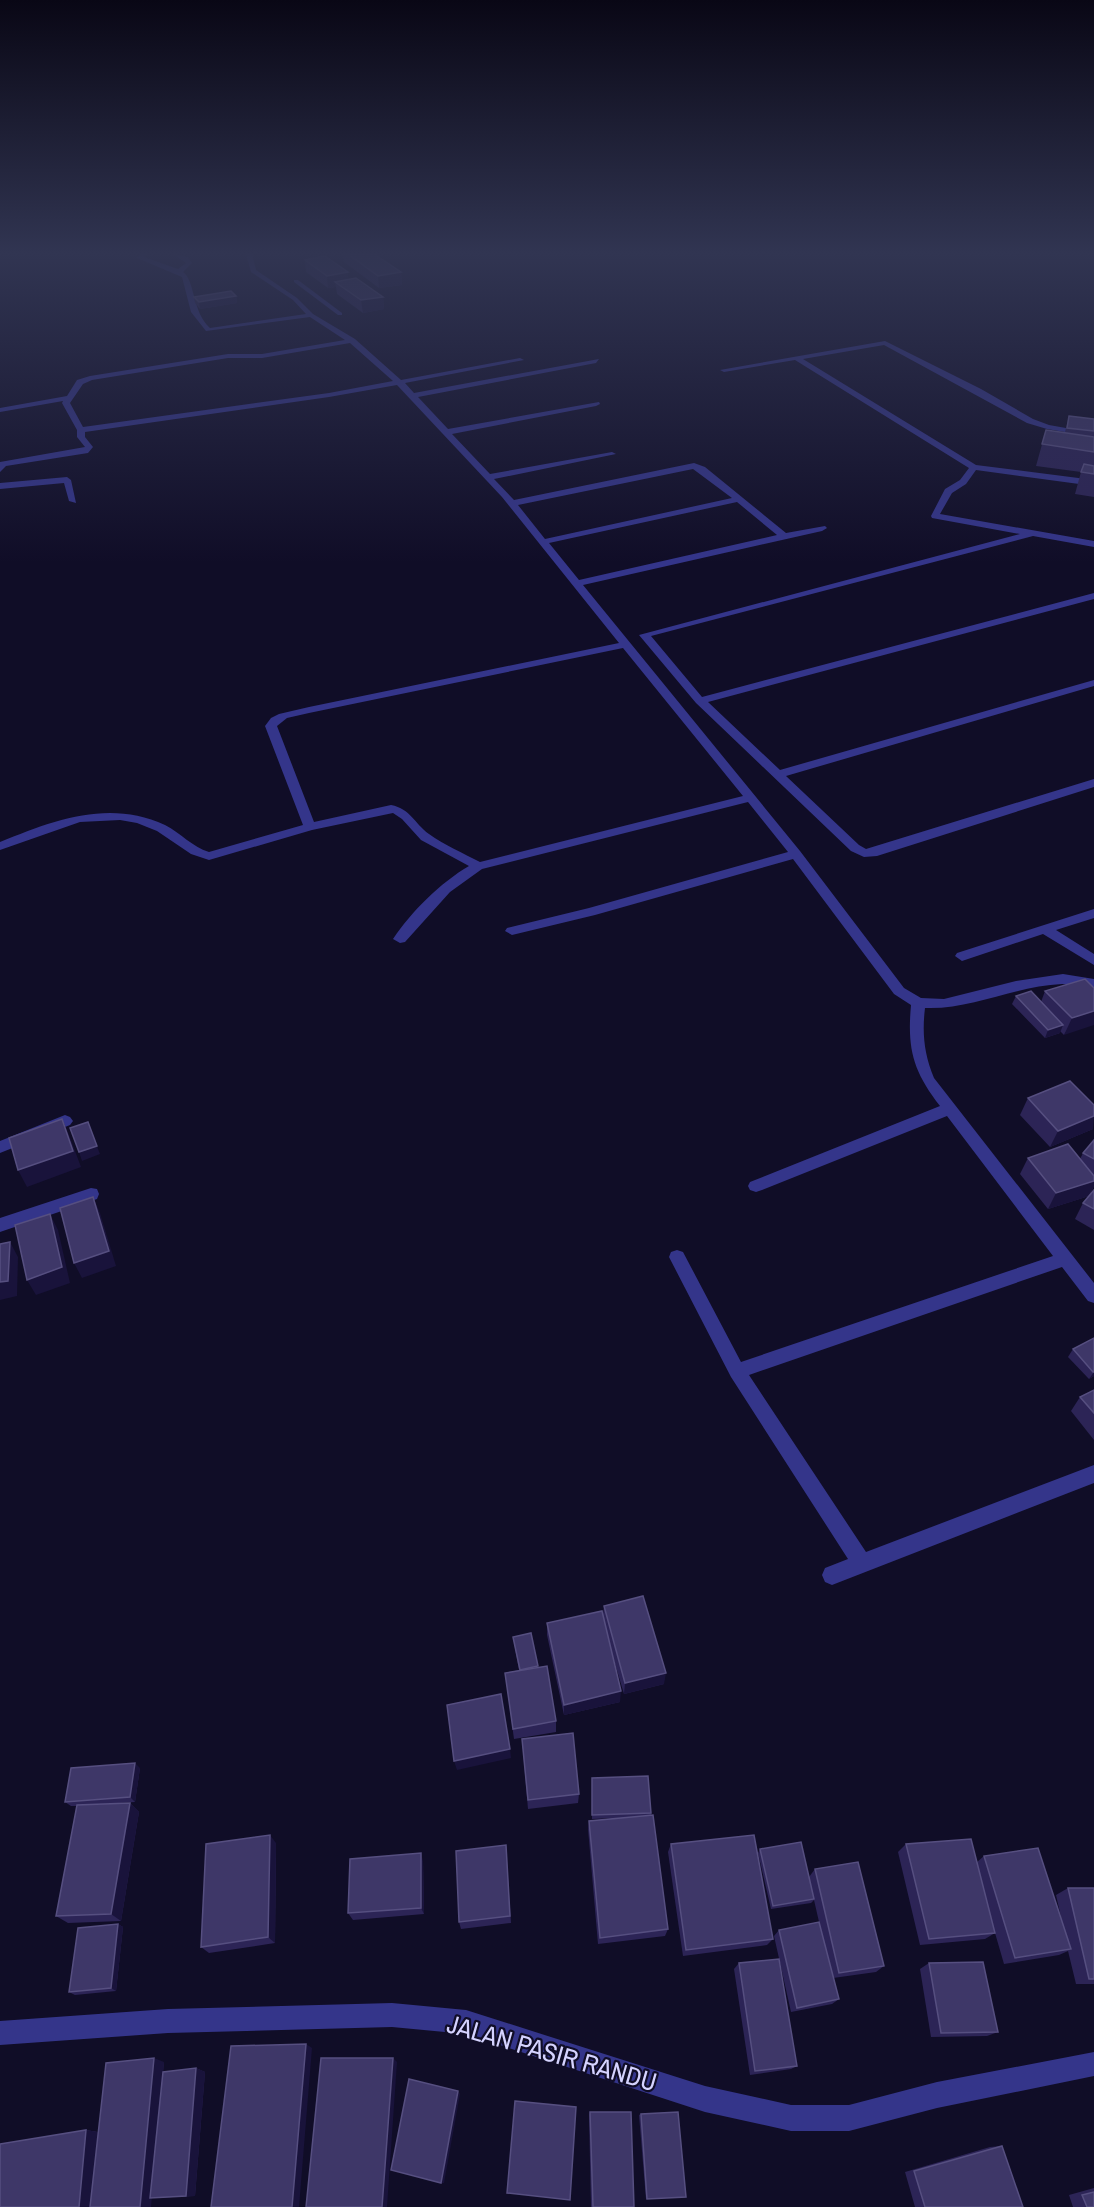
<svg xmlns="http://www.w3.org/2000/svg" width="1094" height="2207" font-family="'Archivo Narrow',sans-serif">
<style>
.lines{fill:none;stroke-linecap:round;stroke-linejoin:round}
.minor{fill:#34358a;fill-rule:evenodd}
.wall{fill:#2c2456}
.shaded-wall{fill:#19133b}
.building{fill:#3e3768;stroke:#564f80;stroke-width:1.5}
.labels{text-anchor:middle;stroke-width:4.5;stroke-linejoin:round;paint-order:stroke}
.near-street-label{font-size:26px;fill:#d5d3ff;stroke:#100d27}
</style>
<rect width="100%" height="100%" fill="#100d27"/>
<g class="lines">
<g class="minor">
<path d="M141 254H148L144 257 178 269 186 263 173 254 188 257 192 263 183 272C195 280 192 312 210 328L306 314 293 300 251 272 246 254H252L256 270 297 298 313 314 355 339 401 380 520 358 524 360 405 383 414 393 599 359 596 363 418 397 448 429 599 402 600 404 596 406 452 434 490 474 612 452 616 454 494 479 514 500 694 463 705 467 786 533 825 526 827 528 822 531 583 585 800 851 904 988 921 998 944 999 1016 981 1063 974 1094 979V989C1084 987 1072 984 1062 984 1015 986 971 1010 925 1008 922 1033 924 1054 934 1078L1094 1283V1303L1088 1301 1062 1267 749 1375 866 1552 1094 1465V1483L832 1585 825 1582 822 1575 825 1568 848 1559 731 1377 669 1257 671 1252 677 1250 683 1252 741 1362 1053 1256 947 1116 762 1190 756 1192 750 1190 748 1186 750 1182 940 1106C913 1071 907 1049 911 1005L894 994 793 859 595 915 512 935 505 931 507 928 589 908 788 852 748 802 482 869 450 892 405 942 400 943 393 939C412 911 440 883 469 866L421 840 402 819 393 813 312 830 209 860 191 854 157 831 137 823 120 820 80 822 0 850V842C54 820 109 799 165 825 181 833 192 847 209 852L303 825 265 726 271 718 279 714 309 707 619 643 502 497 397 385 329 397 85 432V437L93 447 88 453 6 466 0 472V462L85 447 77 437V430L62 403 63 401 0 412V408L67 396 77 380 90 376 228 354H262L345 340 310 317 206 331 191 312 182 277 137 258ZM350 343 393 381 329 393 83 427 70 403 83 384 92 380 228 358H262ZM693 469 732 498 545 539 518 505ZM737 502 777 535 579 580 549 543ZM623 648 743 796 480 862C463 853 444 845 429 834 414 823 411 809 391 805L314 822 277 726 287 718 309 713Z"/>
<path d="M294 280H298L342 313V315H338L294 282Z"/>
<path d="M885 341 981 389 1033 419 1049 425 1094 433V437L1047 429 1027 423 884 345 803 359 976 465 1094 480V486L976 470 966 484 952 493 940 514 1094 541V547L1033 536 651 636 702 697 1094 593V599L708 702 780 770 1094 680V686L786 776 859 845 866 849 1094 779V787L877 856 864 857 851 851 696 703 639 635 1020 534 932 518 931 516 945 489 960 480 969 468 795 360 724 372 720 370Z"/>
<path d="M67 477 71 480 76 503 69 501 64 483 0 489V483Z"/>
<path d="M1094 909V918L1056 930 1094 954V965L1043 934 962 961 955 956 957 953Z"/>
<path d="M65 1115 70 1117 73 1121 70 1125 0 1153V1141Z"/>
<path d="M91 1188 97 1189 99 1194 97 1199 0 1232V1218Z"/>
<path d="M392 2003 466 2010 705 2086 791 2105H849L937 2082 1094 2052V2076L937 2108 849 2131H791L705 2112 466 2034 392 2027 168 2033 0 2045V2021L168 2009Z"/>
</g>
</g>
<g class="wall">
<path d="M343 254H374L401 272 402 285 379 288 344 262Z"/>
<path d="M305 260 349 279 383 297 384 309 363 313 337 294 336 287 328 288 306 272Z"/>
<path d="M236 296 237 303 200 309 195 303 194 297Z"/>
<path d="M1069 416 1094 419V497L1075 494 1081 472 1036 466 1046 430 1065 432Z"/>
<path d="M1094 988 1064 1035 1060 1031V1033L1045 1038 1012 1004 1016 996 1041 1002 1045 991Z"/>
<path d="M1028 1098 1093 1129 1050 1147 1020 1115Z"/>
<path d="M1094 1140V1186L1089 1196 1048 1209 1020 1174 1028 1158 1080 1159 1083 1153Z"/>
<path d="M1094 1190V1230L1075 1219 1083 1203Z"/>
<path d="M1094 1338V1376L1089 1379 1068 1357 1073 1349Z"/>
<path d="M1094 1390V1440L1071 1411 1080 1397Z"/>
<path d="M604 1606 664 1684 624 1694 613 1657 620 1702 564 1715 547 1635V1623L603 1614Z"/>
<path d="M513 1637 538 1667 556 1721V1732L514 1739 505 1673 519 1670Z"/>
<path d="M522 1739 579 1794 578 1803 528 1809Z"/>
<path d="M140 1768 135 1802 103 1804 130 1803 139 1812 121 1921 68 1923 56 1916 77 1806H71L65 1802Z"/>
<path d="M592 1778 651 1813 668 1929 665 1936 598 1944 588 1829 589 1821 614 1818 592 1819Z"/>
<path d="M276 1843 275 1943 209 1953 201 1947Z"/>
<path d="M671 1844 773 1939 767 1945 683 1956 668 1852Z"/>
<path d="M906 1844 977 1862 984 1856 1061 1917 1056 1895 1068 1888H1094V1984H1076L1068 1951 1059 1955 1004 1964 995 1933 985 1939 920 1945 898 1852Z"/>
<path d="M506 1845 511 1923 461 1929 459 1922Z"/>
<path d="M760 1849 809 1877 815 1869 884 1966 876 1972 833 1978 839 1999 832 2004 791 2012 774 1936 779 1930 822 1935 814 1900 811 1903 771 1909 758 1853Z"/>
<path d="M423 1861 424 1914 353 1920 348 1913Z"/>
<path d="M118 1924 123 1927 116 1991 75 1995 69 1992Z"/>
<path d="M739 1963 797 2066 791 2069 750 2075 734 1969Z"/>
<path d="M929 1963 998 2032 987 2036 931 2037 920 1969Z"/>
<path d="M164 2062 163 2072 196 2068 205 2072 195 2196 152 2198 86 2130 98 2132Z"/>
<path d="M590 2112 634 2207H591L589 2115Z"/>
<path d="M641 2114 686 2197 646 2199 639 2115Z"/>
<path d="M1002 2146 1023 2207H915L905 2172 990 2147Z"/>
<path d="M1094 2188V2207H1073L1069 2195Z"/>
</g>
<g class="shaded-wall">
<path d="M348 272 349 285 335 282 336 287 328 288 327 276Z"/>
<path d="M401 272 402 285 379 288 378 276Z"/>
<path d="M236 296 237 303 200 309 199 302Z"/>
<path d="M383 297 384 309 363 313 361 300Z"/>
<path d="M1094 1011V1025L1064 1035 1072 1018Z"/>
<path d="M1063 1025 1060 1033 1045 1038 1048 1030Z"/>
<path d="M1094 1116 1093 1129 1050 1147 1058 1131Z"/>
<path d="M62 1119 69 1135 81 1167 27 1187 18 1170Z"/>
<path d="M91 1131 100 1154 82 1161 79 1152Z"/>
<path d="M1094 1181V1186L1089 1196 1048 1209 1056 1193Z"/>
<path d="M93 1197 100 1213 116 1266 82 1278 74 1263Z"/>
<path d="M50 1214 58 1230 70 1283 36 1295 27 1280Z"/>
<path d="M10 1242 18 1257 17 1296 0 1300V1282Z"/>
<path d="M1094 1372V1376L1089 1379Z"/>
<path d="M666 1673 664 1684 624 1694 625 1683Z"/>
<path d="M621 1691 620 1702 564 1715V1705Z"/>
<path d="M510 1749 511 1758 457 1770 454 1761Z"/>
<path d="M135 1763 140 1768 135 1802 130 1797Z"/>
<path d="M130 1803 139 1812 121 1921 111 1914Z"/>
<path d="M270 1835 276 1843 275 1943 268 1937Z"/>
<path d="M421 1853 423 1861 424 1914 421 1908Z"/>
<path d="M118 1924 123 1927 116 1991 111 1988Z"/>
<path d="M306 2044 312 2048 299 2207H292Z"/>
<path d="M154 2058 164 2062 151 2207H140Z"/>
<path d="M393 2058 397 2062 387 2207H382Z"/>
<path d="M196 2068 205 2072 195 2196H186Z"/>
<path d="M458 2091 460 2094 444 2183H441Z"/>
<path d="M86 2130 103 2133 97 2207H79Z"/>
</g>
<g class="building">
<path d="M348 254H374L401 272 378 276Z"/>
<path d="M325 256 348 272 327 276 305 260Z"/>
<path d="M356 278 383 297 361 300 335 282Z"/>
<path d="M231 291 236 296 199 302 194 297Z"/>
<path d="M1069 416 1094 419V431L1067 428Z"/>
<path d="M1046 430 1094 437V452L1042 444Z"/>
<path d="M1084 464 1094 466V474L1081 472Z"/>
<path d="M1085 979 1094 988V1011L1072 1018 1045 991Z"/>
<path d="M1031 991 1063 1025 1048 1030 1016 996Z"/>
<path d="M1070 1081 1094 1105V1116L1058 1131 1028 1098Z"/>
<path d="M62 1119 73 1151 18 1170 9 1138Z"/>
<path d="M88 1122 97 1146 79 1152 70 1128Z"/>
<path d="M1094 1140V1159L1083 1153Z"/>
<path d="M1068 1144 1094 1176V1181L1056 1193 1028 1158Z"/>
<path d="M1094 1190V1209L1083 1203Z"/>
<path d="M93 1197 109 1251 74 1263 60 1208Z"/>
<path d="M50 1214 62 1267 27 1280 15 1225Z"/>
<path d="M10 1242 8 1281 0 1282V1244Z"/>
<path d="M1094 1338V1372H1093L1073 1349Z"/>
<path d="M1094 1390V1413L1080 1397Z"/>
<path d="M643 1596 666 1673 625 1683 604 1606Z"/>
<path d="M602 1611 621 1691 564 1705 547 1623Z"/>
<path d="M531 1633 538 1666 520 1670 513 1637Z"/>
<path d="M547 1666 556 1721 513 1729 505 1673Z"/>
<path d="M501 1694 510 1749 454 1761 447 1705Z"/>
<path d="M573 1733 579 1794 528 1800 522 1739Z"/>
<path d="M135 1763 130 1797 65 1802 71 1768Z"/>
<path d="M648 1776 651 1813 592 1815V1778Z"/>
<path d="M130 1803 111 1914 56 1916 77 1805Z"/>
<path d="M653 1815 668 1929 600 1938 589 1821Z"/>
<path d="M270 1835 268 1937 201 1947 206 1844Z"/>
<path d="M754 1835 773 1939 686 1950 671 1844Z"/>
<path d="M971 1839 995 1933 929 1939 906 1844Z"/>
<path d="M801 1842 814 1899 773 1906 760 1849Z"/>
<path d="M506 1845 510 1916 459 1922 456 1851Z"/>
<path d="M1038 1848 1071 1949 1015 1958 984 1856Z"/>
<path d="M421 1853V1908L348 1913 350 1859Z"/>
<path d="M858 1862 884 1966 839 1973 815 1869Z"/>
<path d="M1068 1888H1094V1979H1089Z"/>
<path d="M819 1922 839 1999 797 2008 779 1930Z"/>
<path d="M118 1924 111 1988 69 1992 78 1928Z"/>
<path d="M779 1959 797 2066 755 2071 739 1963Z"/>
<path d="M983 1962 998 2032 941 2033 929 1963Z"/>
<path d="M306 2044 292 2207H211L231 2046Z"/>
<path d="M154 2058 140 2207H90L106 2063Z"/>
<path d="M321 2058H393L382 2207H306Z"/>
<path d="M196 2068 186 2196 150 2198 163 2072Z"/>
<path d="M409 2079 458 2091 441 2183 391 2170Z"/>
<path d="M515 2101 576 2107 570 2200 507 2193Z"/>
<path d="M590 2112H631L634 2207H593Z"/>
<path d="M678 2112 686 2197 647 2199 641 2114Z"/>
<path d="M86 2130 79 2207H0V2144Z"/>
<path d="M1002 2146 1023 2207H925L914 2171Z"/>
<path d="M1094 2192V2207H1087L1082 2195Z"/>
</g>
<linearGradient id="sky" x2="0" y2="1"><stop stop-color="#090715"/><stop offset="0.45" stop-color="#313552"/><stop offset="1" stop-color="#313552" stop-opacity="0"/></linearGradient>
<rect width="1094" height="563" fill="url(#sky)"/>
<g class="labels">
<g class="near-street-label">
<text transform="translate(552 2053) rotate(16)" y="9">JALAN PASIR RANDU</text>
</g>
</g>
</svg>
